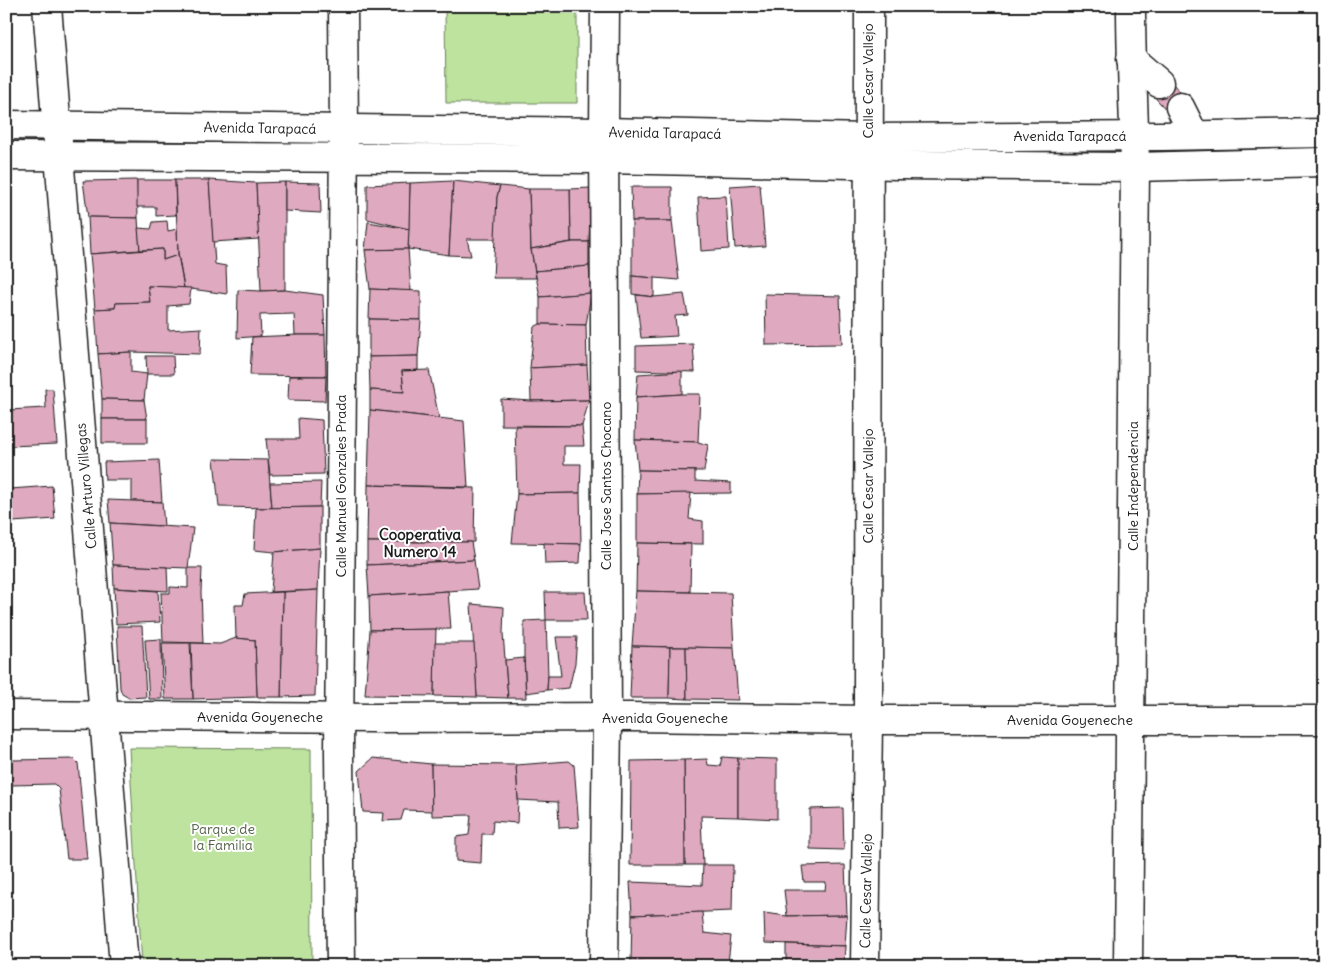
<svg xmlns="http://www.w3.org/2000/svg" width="1330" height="972" font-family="Delius,sans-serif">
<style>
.green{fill:#bde39e;stroke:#6c805d}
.building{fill:#dfa9bf;stroke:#1c1c1c}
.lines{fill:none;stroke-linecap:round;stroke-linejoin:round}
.minor-casing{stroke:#1c1c1c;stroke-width:31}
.major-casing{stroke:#1c1c1c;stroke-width:31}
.minor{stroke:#fff;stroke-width:28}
.major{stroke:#fff;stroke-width:28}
.labels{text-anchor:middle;stroke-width:4;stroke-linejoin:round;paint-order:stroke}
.street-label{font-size:14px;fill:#1c1c1c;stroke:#fff}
.park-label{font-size:14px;fill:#54624a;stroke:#fff}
.neighbourhood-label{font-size:15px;font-weight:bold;fill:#1c1c1c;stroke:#fff}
</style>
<rect width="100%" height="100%" fill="#fff"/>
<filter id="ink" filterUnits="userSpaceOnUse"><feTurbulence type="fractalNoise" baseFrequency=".02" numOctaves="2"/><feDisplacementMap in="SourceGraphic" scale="10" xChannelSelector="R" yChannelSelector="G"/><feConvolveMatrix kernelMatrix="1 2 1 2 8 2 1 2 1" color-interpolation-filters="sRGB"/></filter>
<g filter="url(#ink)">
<g class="green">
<path d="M445 6H577V103H446Z"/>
<path d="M129 748 311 749 312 966H142Z"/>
</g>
<g class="building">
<path d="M1166 76 1187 100 1170 114 1149 91Z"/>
<path d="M137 180 138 218 88 217 83 181Z"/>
<path d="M137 180H175L176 215 156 216V207H137Z"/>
<path d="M175 180H209L215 264 226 266 227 294 184 288 178 253Z"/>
<path d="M209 180 256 183 259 239 213 242Z"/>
<path d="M453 181 449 255 408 249 410 183Z"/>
<path d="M453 181 500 186 497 197 496 239H467L471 256 449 255Z"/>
<path d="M285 182V290L261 291 256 183Z"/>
<path d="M285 182 320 183 321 213 285 211Z"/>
<path d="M410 183 409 229 367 219V185Z"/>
<path d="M760 184 765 246 735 248 730 186Z"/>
<path d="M500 186 529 189 531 249 536 278H493L497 197Z"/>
<path d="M631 187H672V221H632Z"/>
<path d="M591 188 589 242H571L570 189Z"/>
<path d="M529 189H570L571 242 531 249Z"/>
<path d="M726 196 729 249 701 251 698 197Z"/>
<path d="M88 217 138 218 140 250 90 254Z"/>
<path d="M167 221 168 231 177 229 178 255 163 260V249L140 250 138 228 151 229 153 222Z"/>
<path d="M632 221H672L679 280 632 276Z"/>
<path d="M368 222 409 229 408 249 365 250Z"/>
<path d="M573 242H589V266L535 271 531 249Z"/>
<path d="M163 249V260L178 255 184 288 148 286 150 302 116 303 115 308 95 309 90 254Z"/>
<path d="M408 249 411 291 370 289 365 250Z"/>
<path d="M589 266 591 293 540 297 535 271Z"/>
<path d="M632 276 654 278V297L632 294Z"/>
<path d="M148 286 191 288 189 304 168 306V330L201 328 200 354 131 352 98 354 95 309 115 308 116 303 150 302Z"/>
<path d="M370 289 421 291V320L369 319Z"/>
<path d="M238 290 261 291 285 290 323 295 325 335H295L294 314 260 315 261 336 237 338Z"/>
<path d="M591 293 586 325 540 324V297Z"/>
<path d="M684 294 688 315 675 316 677 336 641 338 636 295 654 297Z"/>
<path d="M765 294 840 296 842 344 766 345Z"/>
<path d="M369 319 421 320 418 356 369 357Z"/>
<path d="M540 324 586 325 587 365 530 368 534 327Z"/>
<path d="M298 335H325L326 376 250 375 252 337Z"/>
<path d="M693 344 695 372 636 370V346Z"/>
<path d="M131 352V372L147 374 144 400 102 399 98 354Z"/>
<path d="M146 356H173L174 374H147Z"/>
<path d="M418 356V370L402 371 404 392 370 390 369 357Z"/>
<path d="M587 365 589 400 531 401 530 368Z"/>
<path d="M429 370 439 418 370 410V390L404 392 402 371Z"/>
<path d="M682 371V394L636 397 638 374Z"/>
<path d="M289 376H326L325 401 288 400Z"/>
<path d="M45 389H53L57 444 10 446 8 410 46 408Z"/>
<path d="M682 394H700L698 442 635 440 636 397Z"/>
<path d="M102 399 144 400 147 419H102Z"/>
<path d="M501 399 531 401 589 400 582 426 501 425Z"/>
<path d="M370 410 464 421 468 487 368 485Z"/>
<path d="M298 418 322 420 324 474 270 475 266 439H299Z"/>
<rect x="102" y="419" width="45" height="24"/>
<path d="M515 426H582L584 446H564V464H581L580 493 517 494Z"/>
<path d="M635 440 698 442 708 445 704 471 638 470Z"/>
<path d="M214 459 268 460 272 508 219 507Z"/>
<path d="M159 460 162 502 132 501V480H105L104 462Z"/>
<path d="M638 470 695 471V481L731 483V493L637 494Z"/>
<path d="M321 482 320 507 272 508 270 483Z"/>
<path d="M368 485 475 488 474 542H367Z"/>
<path d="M52 486 55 519 13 522 10 489Z"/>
<path d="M580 493 581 544 512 543 517 494Z"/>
<path d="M691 493 689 519 703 521V544L637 543V494Z"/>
<path d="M108 500 162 502 164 526 110 523Z"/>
<path d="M320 507V548L274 552 254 550 256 508Z"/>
<path d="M110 523 193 528 188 568 113 565Z"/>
<path d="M367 542H471L474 560 367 565Z"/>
<path d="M544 543 581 544 580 563 545 564Z"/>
<path d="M637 543 691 544 690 592 636 591Z"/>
<path d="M320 548 318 590 271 592 274 552Z"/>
<path d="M474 560 478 589 369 596 367 565Z"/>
<path d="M113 565 167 567 168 591 114 588Z"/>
<path d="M188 568H202L201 592 203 643 163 642 161 593H170V587L188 588Z"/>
<path d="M114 588 158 591 160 622 116 624Z"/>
<path d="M318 590 315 696 281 697 283 592Z"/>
<path d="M448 591 451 629 370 630 369 596Z"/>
<path d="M636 591 731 593 734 648 632 646Z"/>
<path d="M283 592 281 697H257L255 640 236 638 235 605H243L245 594Z"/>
<path d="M545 592H585L587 620H546Z"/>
<path d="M471 604 504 607 503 633 508 698 477 697Z"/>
<path d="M546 620 548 676 547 690 526 693 524 658V621Z"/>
<path d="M117 626H142L146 697 129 698 122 694 120 688Z"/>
<path d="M436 629 434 696 365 695 370 630Z"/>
<path d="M556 637H577L575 663 569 688 547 690 548 676H561Z"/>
<path d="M236 638 255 640 257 697 193 699 191 643 220 644Z"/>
<path d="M161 639 162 699H149L145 640Z"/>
<path d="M162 643H190L193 699H165Z"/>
<path d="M435 643H474L477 697 434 696Z"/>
<path d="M632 646 670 647 669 698H630Z"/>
<path d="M670 647H686L687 699 669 698Z"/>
<path d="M686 647 734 648 738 700 687 699Z"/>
<path d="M524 658 526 698H508L505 660Z"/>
<path d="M722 757 738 758V817L701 816 703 865H685L684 760 707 759 708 765 720 766Z"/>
<path d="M373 758 431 764 432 811 404 810 401 820 383 821 384 813 363 812 359 771Z"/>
<path d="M738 758 777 759V819L738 817Z"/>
<path d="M74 759 78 763 87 859H67L59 789 54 784 11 785 10 760Z"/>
<path d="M684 760 685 865H630L631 761Z"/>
<path d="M569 761 574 765 579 827 559 828 558 802 518 800 516 765Z"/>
<path d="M431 764 516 765 518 800 517 823 493 821 492 834H482L481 863 456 861V837L469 835 471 815 432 816Z"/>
<path d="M843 808 844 850 810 849V809Z"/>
<path d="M703 865H733L732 911 632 915 630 882 702 885Z"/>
<path d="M845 865 847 915 787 916 784 890H825L826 882H804L802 866Z"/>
<path d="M702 912 704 933 731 936 728 963H631L632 915Z"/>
<path d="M764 913 787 916 847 915 845 946 765 943Z"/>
<path d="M786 944 845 946 844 966H786Z"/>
<rect x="631" y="963" width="97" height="3"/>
</g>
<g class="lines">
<defs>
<g id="minor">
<path d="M47 6 124 966"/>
<path d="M1131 59 1159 83"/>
<path d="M1180 107 1194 135"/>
<path d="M6 125 604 132 868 138 1163 136 1324 133"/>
<path d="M6 156 604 159 899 165 1135 167 1324 162"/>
<path d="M341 966 339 752 344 129 343 6"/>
<path d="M604 966 607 718 604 132 605 6"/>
<path d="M865 966 868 720 869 6"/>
<path d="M1128 966 1135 167C1134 113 1131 60 1131 6"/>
</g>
<path id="major" d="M6 715 373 718 629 717 868 720H1324"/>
</defs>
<use href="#minor" class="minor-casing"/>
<use href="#major" class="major-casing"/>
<use href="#minor" class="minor"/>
<use href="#major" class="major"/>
</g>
</g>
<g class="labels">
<g class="street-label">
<text transform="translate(868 81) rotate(-90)" y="5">Calle Cesar Vallejo</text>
<text transform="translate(260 128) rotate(1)" y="5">Avenida Tarapacá</text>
<text transform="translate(665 133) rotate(1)" y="5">Avenida Tarapacá</text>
<text x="1070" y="141">Avenida Tarapacá</text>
<text transform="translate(86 486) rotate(-95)" y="5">Calle Arturo Villegas</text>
<text transform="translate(341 486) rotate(-90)" y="5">Calle Manuel Gonzales Prada</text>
<text transform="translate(606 486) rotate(-90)" y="5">Calle Jose Santos Chocano</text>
<text transform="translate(868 486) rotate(-90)" y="5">Calle Cesar Vallejo</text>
<text transform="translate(1133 486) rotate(-90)" y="5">Calle Independencia</text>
<text x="260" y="722">Avenida Goyeneche</text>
<text x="665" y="723">Avenida Goyeneche</text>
<text x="1070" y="725">Avenida Goyeneche</text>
<text transform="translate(866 891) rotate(-89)" y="5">Calle Cesar Vallejo</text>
</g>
<g class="park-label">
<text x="223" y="834">Parque de<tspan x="223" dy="16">la Familia</tspan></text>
</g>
<g class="neighbourhood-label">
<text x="420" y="540">Cooperativa<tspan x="420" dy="17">Numero 14</tspan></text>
</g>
</g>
<rect width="1330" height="972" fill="none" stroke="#fff" stroke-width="25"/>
<rect x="12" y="12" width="1305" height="947" fill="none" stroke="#1c1c1c" stroke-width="2" filter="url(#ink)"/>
</svg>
